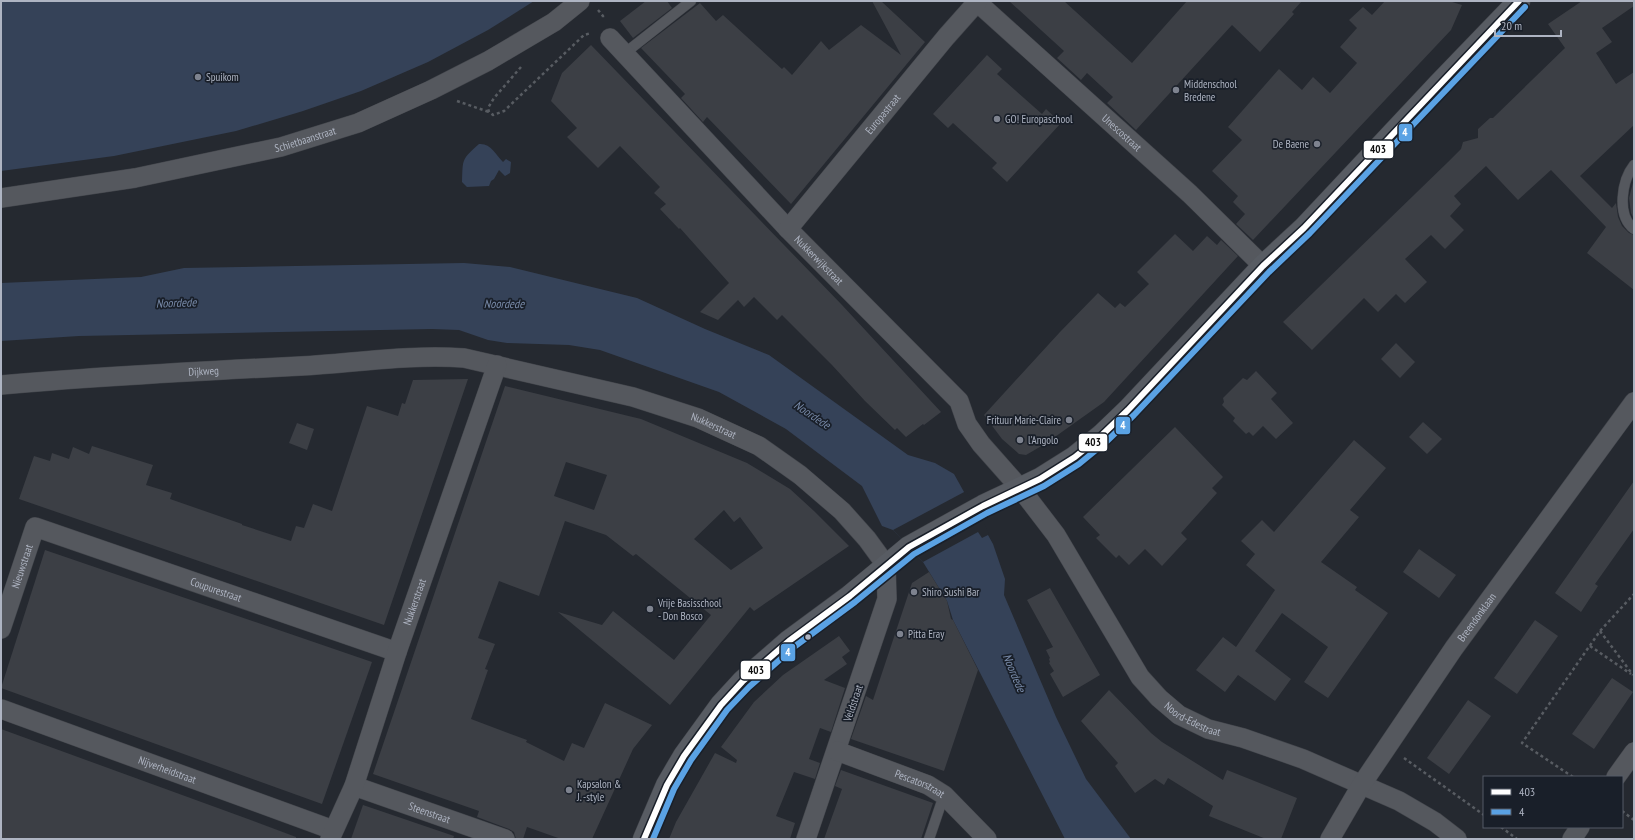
<svg xmlns="http://www.w3.org/2000/svg" width="1635" height="840" font-family="'PT Sans Narrow',sans-serif">
<style>
.water{fill:#354258}
.pier{fill:#252930}
.building{fill:#3c3f45;fill-rule:evenodd}
.lines{fill:none;stroke-linecap:round;stroke-linejoin:round}
.lane-casing{stroke:#42454b;stroke-width:11}
.street-casing{stroke:#42454b;stroke-width:20}
.secondary-casing{stroke:#42454b;stroke-width:23}
.path{stroke:#585c62;stroke-width:2.5;stroke-dasharray:3 3;stroke-linecap:butt}
.lane{stroke:#55585e;stroke-width:10}
.street{stroke:#55585e;stroke-width:19}
.secondary{stroke:#585c63;stroke-width:22}
.bus-1-casing{stroke:#191f29;stroke-width:9}
.bus-2-casing{stroke:#191f29;stroke-width:9}
.bus-1{stroke:#fff;stroke-width:6}
.bus-2{stroke:#5aa2e4;stroke-width:6}
.poi-dot{fill:#7e838f;stroke:#191f29;stroke-width:1.5}
.bus-dot{fill:#aeb4c2;stroke:#191f29;stroke-width:1.5}
.labels{text-anchor:middle;stroke-width:3.5;stroke-linejoin:round;paint-order:stroke}
.poi-label{font-size:11px;fill:#aeb4c2;stroke:#191f29;text-anchor:start}
.street-label{font-size:11px;fill:#aeb4c2;stroke:#191f29}
.water-label{font-size:12px;font-style:italic;fill:#788aa8;stroke:#191f29}
.line-badge{stroke:#191f29;stroke-width:1.5}
.badge-label{font-size:11px;text-anchor:middle;font-weight:bold;fill:#fff}
.pale-badge-label{font-size:11px;text-anchor:middle;font-weight:bold;fill:#111}
</style>
<rect width="100%" height="100%" fill="#252930"/>
<g class="water">
<path d="M1 1H534L488 30 428 62 361 91 303 111 236 131 114 156 1 171Z"/>
<path d="M479 144C491 143 495 154 503 162L506 159 511 162 510 173 505 176 499 170 494 179 491 181 489 186 467 187 462 182C463 159 461 160 479 144Z"/>
<path d="M464 263 510 267 637 298 705 329 769 355 908 455 935 463 954 474 993 544 1005 579 1004 595 1056 717 1086 779 1131 839H1065L953 620 947 601 923 562 893 530 882 526 862 486 786 429 719 392 600 350 569 345 507 343 488 340 459 330 432 329 79 336 1 341V283L141 277 184 268Z"/>
</g>
<path class="pier" d="M966 491 989 533 988 535 982 538 978 532 923 562 893 530Z"/>
<g class="building">
<path d="M646 1H667L672 8 633 38 620 21Z"/>
<path d="M872 1H881L925 42 791 204 707 117 703 122 681 98 685 94 641 48 700 3 716 21 723 15 782 69 784 67 792 75 821 41 829 50 861 25 901 55Z"/>
<path d="M1009 1H1064L1132 63 1187 1H1302L1292 12 1294 14 1260 52 1232 25 1136 130 1107 103 1113 97 1087 73 1081 80 1057 58 1064 51Z"/>
<path d="M1385 1H1449L1462 5 1451 30 1253 240 1236 224 1245 214 1233 202 1238 196 1212 171 1242 140 1228 127 1279 69 1302 90 1313 77 1330 93 1357 63 1340 47 1357 28 1349 20 1363 7 1372 15Z"/>
<path d="M1582 1H1634V6L1602 28 1612 42 1596 53 1616 84 1634 72V125L1580 176 1612 208 1616 203 1618 217 1622 226 1629 233 1634 235V290L1587 253 1606 227 1551 170 1518 200 1486 166 1454 196 1461 204 1450 216 1464 230 1445 249 1431 235 1405 259 1427 282 1405 303 1396 294 1378 312 1364 298 1312 350 1283 322 1448 162 1461 149 1463 142 1478 138V129L1490 118H1493L1565 48 1548 24Z"/>
<path d="M591 45 842 305 941 412 924 425 923 424 906 437 897 428 895 430 865 401 832 365 782 315 777 320 754 297 744 307 738 300 718 320 700 312 729 283 680 228 679 229 660 209 666 204 654 193 660 187 620 146 598 168 567 137 577 128 551 101 562 73Z"/>
<path d="M987 55 1002 69 997 74 1042 114 1046 109 1061 123 1007 182 992 168 997 163 953 123 948 128 933 114Z"/>
<path d="M1634 179V219L1631 213 1629 198Z"/>
<path d="M1175 234 1193 251 1207 236 1217 245 1221 240 1238 256 1104 402 1045 444 1026 455 1019 454 1002 439 984 415 1060 332 1098 293 1115 308 1120 303 1125 307 1149 284 1137 272Z"/>
<path d="M1396 343 1415 362 1400 378 1381 359Z"/>
<path d="M1256 371 1277 393 1271 399 1293 423 1276 439 1263 426 1253 436 1249 432 1246 434 1233 421 1235 418 1222 405 1224 402 1223 398 1243 378 1247 380Z"/>
<path d="M468 379 384 625 19 499 34 456 50 461 52 453 69 459 73 447 89 454 92 446 153 465 146 485 172 493 170 499 242 524V525L291 541 296 526 304 528 313 504 332 511 367 406 398 416 402 403 405 404 413 380Z"/>
<path d="M505 386 641 419 747 463 790 489 814 511 849 546 754 611 750 607 670 705 558 612 602 625 613 611 674 660 711 615 636 554 633 556 606 535 565 521 539 596 499 581 478 638 495 644 485 669 488 670 471 719 527 740 526 742 564 761 572 743 584 748 605 703 652 725 633 749 592 839H561L527 827 523 839H516L514 832 509 829 477 817 479 811 373 774ZM566 462 607 475 594 510 554 496ZM724 510 734 522 740 517 763 548 731 570 694 539Z"/>
<path d="M1423 422 1442 439 1427 454 1409 437Z"/>
<path d="M297 423 314 429 307 450 289 443Z"/>
<path d="M1175 427 1223 477 1212 488 1217 493 1181 533 1187 539 1162 566 1145 549 1129 565 1119 555 1116 558 1096 538 1100 535 1083 517Z"/>
<path d="M1354 440 1386 468 1350 510 1359 517 1321 562 1357 587 1355 590 1388 613 1328 698 1304 682 1328 647 1282 613 1255 651 1291 679 1275 701 1238 675 1225 692 1196 670 1223 637 1236 647 1275 590 1246 565 1255 554 1241 541 1262 520 1274 532Z"/>
<path d="M1634 481V529L1595 584 1598 586 1581 612 1555 593Z"/>
<path d="M1419 549 1456 575 1439 598 1403 572Z"/>
<path d="M45 550 372 662 322 804 1 688Z"/>
<path d="M929 572 947 601 951 619 953 620 978 670 944 771 851 739 866 696 873 700 912 583Z"/>
<path d="M1050 588 1100 675 1063 697 1050 674 1054 671 1049 663 1050 662 1049 659 1050 658 1046 650 1053 647 1027 600Z"/>
<path d="M1535 620 1558 636 1517 694 1494 678Z"/>
<path d="M839 636 850 651 842 657 847 664 824 680 845 688 831 732 820 728 809 759 820 763 815 779 794 772 776 816 795 823 790 839H669L676 822 715 753 736 763 737 760 721 747 754 702 783 675Z"/>
<path d="M1612 678 1633 692 1594 749 1572 734Z"/>
<path d="M1109 690 1151 733 1162 742 1223 780 1227 770 1297 798 1281 839H1266L1209 816 1213 806 1168 778 1164 785 1155 779 1135 793 1115 766 1118 763 1081 721Z"/>
<path d="M1468 700 1491 716 1449 774 1427 758Z"/>
<path d="M1 729 248 819 296 837V839H1Z"/>
<path d="M841 770 933 803 921 839H824L842 789 835 786Z"/>
<path d="M363 805 454 836 453 839H351Z"/>
</g>
<g class="lines">
<defs>
<g id="lane">
<path d="M625 53 691 1"/>
<path d="M1634 165C1622 180 1616 215 1634 229"/>
<path d="M929 839 944 795"/>
</g>
<g id="street">
<path id="s1" d="M977 2 1190 194 1263 266"/>
<path id="s2" d="M610 38 788 229 959 401 967 424 981 444 1020 488 1056 535 1140 677 1159 698 1179 715 1208 729 1243 738 1303 759 1399 801 1435 822 1457 839"/>
<path id="s3" d="M1 198 135 178 281 147 358 123 431 90 488 61 554 22 580 1"/>
<path id="s4" d="M788 229 946 37 978 1"/>
<path id="s5" d="M1 385C101 376 201 371 301 366 355 363 410 354 464 358L633 397 698 418 759 446 800 475 842 511 867 539 886 565 887 599 806 839"/>
<path id="s6" d="M1 629 35 527 397 652"/>
<path id="s7" d="M1 709 333 830"/>
<path id="s8" d="M837 751 928 785 944 795 987 839"/>
<path d="M1616 777 1634 752"/>
<path id="s9" d="M354 786 505 839"/>
<path id="s10" d="M330 839 354 786 397 652 497 365"/>
<path id="s11" d="M1330 839 1362 784 1454 648 1634 402"/>
<path d="M1572 839 1580 827"/>
</g>
<path id="secondary" d="M644 839 667 785 684 756 721 705 743 681 789 641 850 596 909 547 983 506 1040 479 1075 457 1102 435 1128 410 1263 266 1304 228 1439 84 1519 1"/>
</defs>
<use href="#lane" class="lane-casing"/>
<use href="#street" class="street-casing"/>
<use href="#secondary" class="secondary-casing"/>
<g class="path">
<path d="M598 10 603 16V19"/>
<path d="M521 67 494 98 488 108 489 112 493 115 504 111 584 35 591 33"/>
<path d="M457 101 489 112"/>
<path d="M1600 631 1633 675"/>
<path d="M1590 646 1631 674"/>
<path d="M1404 758 1484 815"/>
<path d="M1573 777 1522 743 1600 631 1634 594"/>
<path d="M1622 811 1634 820"/>
<path d="M1501 827 1517 839"/>
</g>
<use href="#lane" class="lane"/>
<use href="#street" class="street"/>
<use href="#secondary" class="secondary"/>
<defs>
<path id="bus-1" d="M644 839 667 785 684 756 721 705 743 681 789 641 850 596 909 547 983 506 1040 479 1075 457 1102 435 1128 410 1263 266 1304 228 1519 1"/>
<path id="bus-2" d="M653 839 674 789 691 760 727 710 749 687 794 647 855 602 914 554 987 513 1044 486 1079 464 1107 441 1134 415 1269 272 1310 233 1525 7"/>
</defs>
<use href="#bus-1" class="bus-1-casing"/>
<use href="#bus-2" class="bus-2-casing"/>
<use href="#bus-1" class="bus-1"/>
<use href="#bus-2" class="bus-2"/>
</g>
<g class="poi-dot">
<circle cx="198" cy="77" r="4"/>
<circle cx="1176" cy="90" r="4"/>
<circle cx="997" cy="119" r="4"/>
<circle cx="1317" cy="144" r="4"/>
<circle cx="1069" cy="420" r="4"/>
<circle cx="1020" cy="440" r="4"/>
<circle cx="914" cy="592" r="4"/>
<circle cx="650" cy="609" r="4"/>
<circle cx="900" cy="634" r="4"/>
<circle cx="569" cy="790" r="4"/>
</g>
<circle class="bus-dot" cx="808" cy="637" r="3.5"/>
<g class="labels">
<g class="poi-label">
<text x="206" y="81">Spuikom</text>
<text x="1184" y="88">Middenschool<tspan x="1184" dy="13">Bredene</tspan></text>
<text x="1005" y="123">GO! Europaschool</text>
<text x="1309" y="148" text-anchor="end">De Baene</text>
<text x="1061" y="424" text-anchor="end">Frituur Marie-Claire</text>
<text x="1028" y="444">l'Angolo</text>
<text x="922" y="596">Shiro Sushi Bar</text>
<text x="658" y="607">Vrije Basisschool<tspan x="658" dy="13">- Don Bosco</tspan></text>
<text x="908" y="638">Pitta Eray</text>
<text x="577" y="788">Kapsalon &amp;<tspan x="577" dy="13">J. -style</tspan></text>
</g>
<g class="street-label">
<text dy="4" stroke="none"><textPath href="#s4" startOffset="149">Europastraat</textPath></text>
<text dy="4" stroke="none"><textPath href="#s1" startOffset="195">Unescostraat</textPath></text>
<text dy="4" stroke="none"><textPath href="#s3" startOffset="310">Schietbaanstraat</textPath></text>
<text dy="4" stroke="none"><textPath href="#s2" startOffset="305">Nukkerwijkstraat</textPath></text>
<text dy="4" stroke="none"><textPath href="#s5" startOffset="203">Dijkweg</textPath></text>
<text dy="4" stroke="none"><textPath href="#s5" startOffset="723">Nukkerstraat</textPath></text>
<text dy="4" stroke="none"><textPath href="#s6" startOffset="66">Nieuwstraat</textPath></text>
<text dy="4" stroke="none"><textPath href="#s6" startOffset="299">Coupurestraat</textPath></text>
<text dy="4" stroke="none"><textPath href="#s10" startOffset="252">Nukkerstraat</textPath></text>
<text dy="4" stroke="none"><textPath href="#s11" startOffset="266">Breendonklaan</textPath></text>
<text transform="translate(853 703) rotate(-71)" y="4">Veldstraat</text>
<text dy="4" stroke="none"><textPath href="#s2" startOffset="904">Noord-Edestraat</textPath></text>
<text dy="4" stroke="none"><textPath href="#s7" startOffset="177">Nijverheidstraat</textPath></text>
<text dy="4" stroke="none"><textPath href="#s8" startOffset="89">Pescatorstraat</textPath></text>
<text dy="4" stroke="none"><textPath href="#s9" startOffset="80">Steenstraat</textPath></text>
</g>
<g class="water-label">
<text transform="translate(176 303) rotate(-2)" y="4">Noordede</text>
<text x="504" y="308">Noordede</text>
<text transform="translate(812 415) rotate(34)" y="4">Noordede</text>
<text transform="translate(1014 673) rotate(67)" y="4">Noordede</text>
</g>
</g>
<g class="line-badge">
<rect x="1398" y="123" width="15" height="19" rx="4" fill="#5aa2e4"/>
<rect x="1363" y="140" width="31" height="19" rx="4" fill="#fff"/>
<rect x="1115" y="416" width="16" height="19" rx="4" fill="#5aa2e4"/>
<rect x="1078" y="433" width="30" height="19" rx="4" fill="#fff"/>
<rect x="780" y="643" width="16" height="19" rx="4" fill="#5aa2e4"/>
<rect x="740" y="660" width="31" height="20" rx="4" fill="#fff"/>
</g>
<g class="badge-label">
<text x="1405" y="136">4</text>
<text x="1123" y="429">4</text>
<text x="788" y="656">4</text>
</g>
<g class="pale-badge-label">
<text x="1378" y="153">403</text>
<text x="1093" y="446">403</text>
<text x="756" y="674">403</text>
</g>
<rect width="1635" height="840" fill="none" stroke="#aeb4c2" stroke-width="4"/>
<rect x="1483" y="776" width="140" height="52" fill="#191f29" stroke="#555b66"/>
<rect x="1491" y="789" width="20" height="6" fill="#ffffff" stroke="#555b66"/>
<text x="1519" y="796" font-size="12" fill="#aeb4c2">403</text>
<rect x="1491" y="809" width="20" height="6" fill="#5aa2e4" stroke="#555b66"/>
<text x="1519" y="816" font-size="12" fill="#aeb4c2">4</text>
<path d="M1495 30v6h66v-6" fill="none" stroke="#aeb4c2" stroke-width="2"/>
<text x="1501" y="30" font-size="12" fill="#aeb4c2" stroke="#191f29" stroke-width="3" paint-order="stroke">20 m</text>
</svg>
